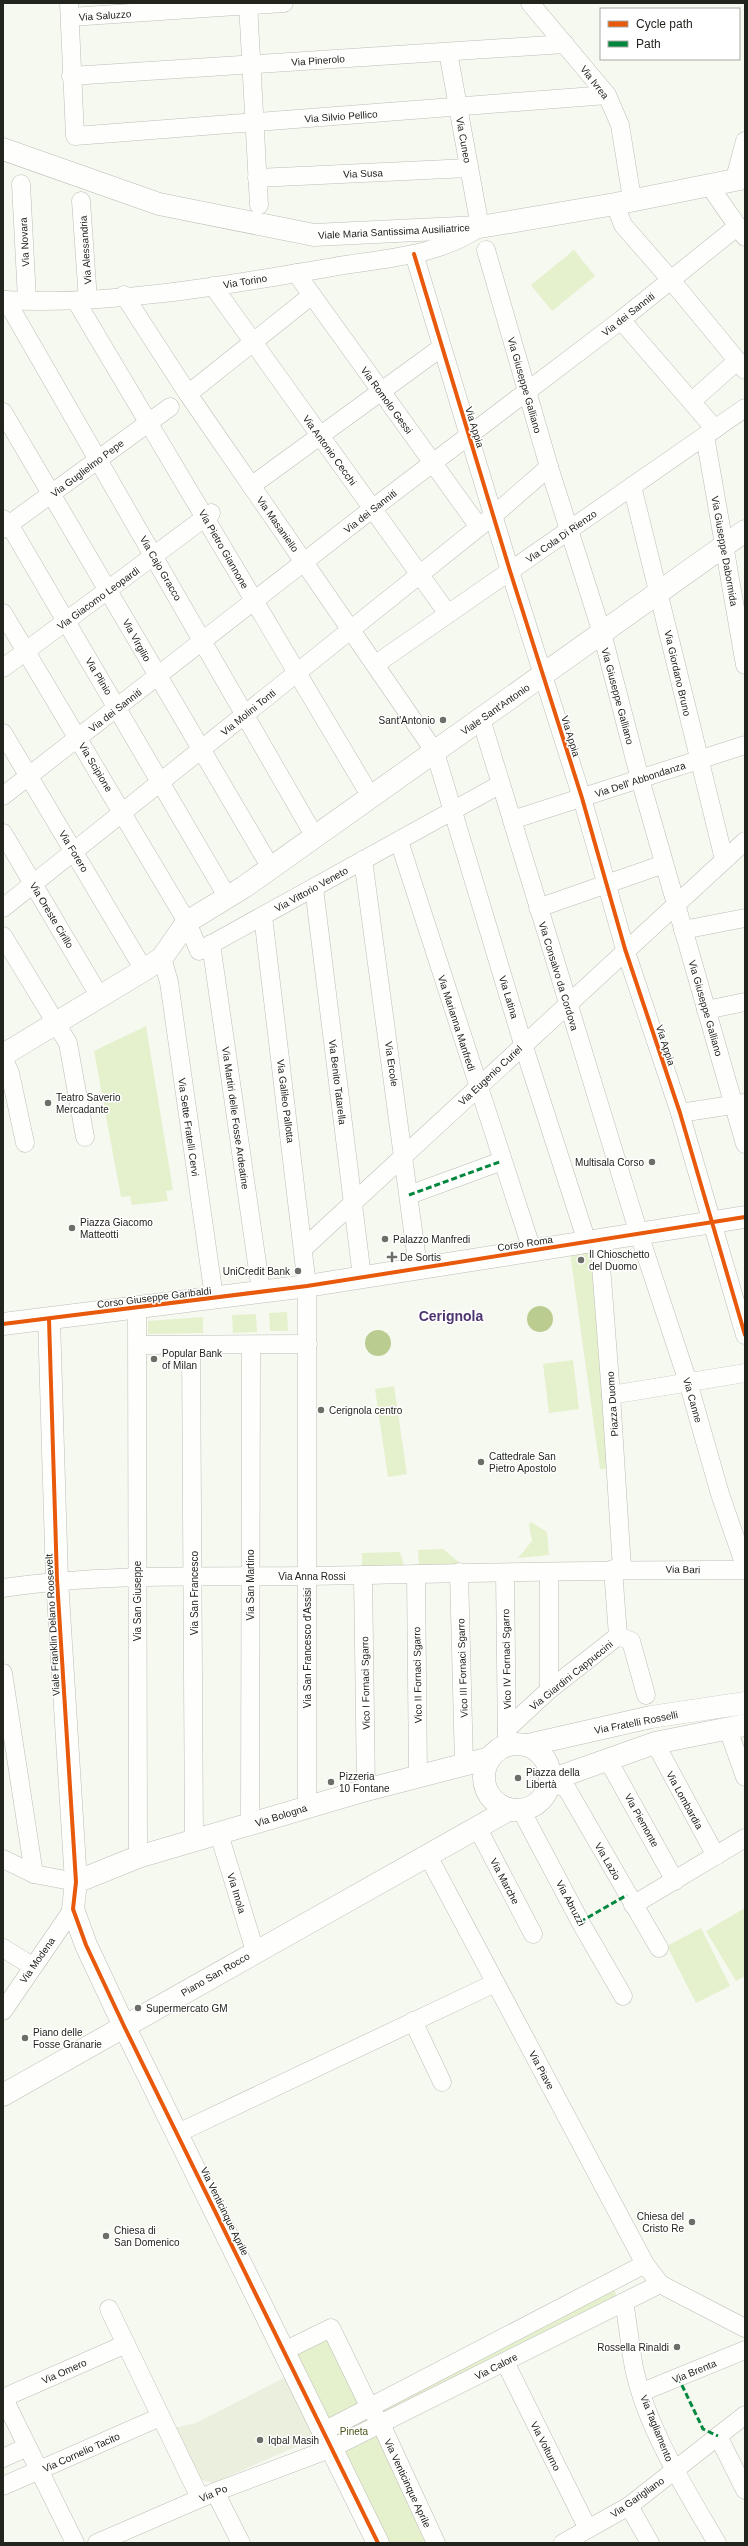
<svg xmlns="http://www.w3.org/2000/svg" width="748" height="2546" font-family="Helvetica,sans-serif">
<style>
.built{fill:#eaefde}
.green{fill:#e5f0cd}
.water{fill:#bbcc90}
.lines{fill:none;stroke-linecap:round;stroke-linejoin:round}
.street-casing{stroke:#bcbeb7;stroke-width:19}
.secondary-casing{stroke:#bcbeb7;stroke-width:23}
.street{stroke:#fefefd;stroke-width:18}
.secondary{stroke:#fefefd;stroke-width:22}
.quiet{stroke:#00873e;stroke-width:3;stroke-dasharray:6 3;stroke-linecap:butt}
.cycleway-casing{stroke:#fff;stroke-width:6}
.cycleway{stroke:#e8590c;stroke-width:4}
.poi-dot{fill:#6c6f68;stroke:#fff;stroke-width:1.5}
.labels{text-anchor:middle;stroke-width:3;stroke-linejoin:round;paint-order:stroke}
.street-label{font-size:10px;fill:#22241e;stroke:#fff}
.poi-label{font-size:10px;fill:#22241e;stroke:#fff;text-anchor:start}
.park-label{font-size:10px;fill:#47551b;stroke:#fff}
.district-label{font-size:14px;font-weight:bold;fill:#4d346f;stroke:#fff}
</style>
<rect width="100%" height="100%" fill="#f6f9f0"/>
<path class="built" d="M286 2377 314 2431 311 2440 213 2483 198 2479 174 2428 196 2423Z"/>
<g class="green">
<path d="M574 250 595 276 552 311 531 285Z"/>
<path d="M146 1026 173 1190 166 1191 168 1201 132 1205 130 1196 121 1197 94 1051Z"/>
<path d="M599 1240 617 1469H600L569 1245Z"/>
<path d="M287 1312 288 1331H270L269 1313Z"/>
<path d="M256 1314 257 1332 233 1333 232 1315Z"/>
<path d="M203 1317V1333L148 1334V1321Z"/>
<path d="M573 1360 579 1409 549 1413 543 1364Z"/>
<path d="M394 1386 407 1474 388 1477 375 1389Z"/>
<path d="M531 1522 547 1532 549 1555 518 1558 532 1541 529 1525Z"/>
<path d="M443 1549 461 1564 419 1565 418 1550Z"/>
<path d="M400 1552 404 1566 362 1567V1553Z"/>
<path d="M745 1908V1976L736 1981 706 1931Z"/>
<path d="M701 1928 730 1986 696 2003 667 1946Z"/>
<path d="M611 2282 620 2304 381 2424 436 2543H378L284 2351 331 2328 370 2407Z"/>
</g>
<g class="water">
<circle cx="540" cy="1319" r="13"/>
<circle cx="378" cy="1343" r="13"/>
</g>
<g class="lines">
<defs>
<g id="street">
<path d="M69 3 75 136 607 95"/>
<path d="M248 3 259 205"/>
<path d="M530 3 607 95 620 125 632 199"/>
<path d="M70 17 284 3"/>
<path d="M71 76 565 44"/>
<path d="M257 178 469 168"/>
<path d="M735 178 745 141"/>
<path d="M21 184 27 300"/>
<path d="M709 185 745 237"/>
<path d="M81 201 88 300"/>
<path d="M615 204 623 225 671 280 745 370"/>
<path d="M486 250 549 467 602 633 640 779 745 1144"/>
<path d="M414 254 510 571 582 798 625 949 680 1113 745 1335"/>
<path d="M296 273 479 527"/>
<path d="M213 286 448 614"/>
<path d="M124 295 188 394 435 752 523 1044 587 1242"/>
<path d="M3 300C110 306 228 285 333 267 383 258 437 257 480 227L448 52"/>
<path d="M6 300 315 837"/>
<path d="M76 301 371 797"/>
<path d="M621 320 715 429"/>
<path d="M188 394 312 295"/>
<path d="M692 401 737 361"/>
<path d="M3 412 271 868"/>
<path d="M705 436 745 665"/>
<path d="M251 486 442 347"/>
<path d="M632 486 724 859"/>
<path d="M3 519 9 524 228 898"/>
<path d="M3 529 170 407"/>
<path d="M3 613 187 922 199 951 499 785"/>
<path d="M376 664 745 408"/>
<path d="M3 668 211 513"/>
<path d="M481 719 639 1234 688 1382 720 1494 745 1566"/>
<path d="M3 733 144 970"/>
<path d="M3 796 372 509 621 320 738 226"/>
<path d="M512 820 745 745"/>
<path d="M3 833 100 997"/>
<path d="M399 841 532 1250"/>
<path d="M363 860 418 1268"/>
<path d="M314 888 362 1277"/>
<path d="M3 908 494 515 549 467"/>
<path d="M538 908 664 864"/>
<path d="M263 916 307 1286V1808"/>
<path d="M683 930 745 918"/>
<path d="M3 936 68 1043 85 1137"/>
<path d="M211 944 261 1291"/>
<path d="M162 958 169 982 214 1297"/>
<path d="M706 1010 745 1002"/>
<path d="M3 1057 10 1073 25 1143"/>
<path d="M680 1113 745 1103"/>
<path d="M409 1195 502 1161"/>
<path d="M599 1240 611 1395 622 1569"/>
<path d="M304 1248 745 841"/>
<path d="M137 1307 138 1857"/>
<path d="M138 1345 308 1344"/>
<path d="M191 1345 194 1842"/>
<path d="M611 1395 745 1373"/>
<path d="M459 1572 464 1764"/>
<path d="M549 1572V1690"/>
<path d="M505 1573 507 1745"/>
<path d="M416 1574 418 1777"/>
<path d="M363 1575 366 1790"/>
<path d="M3 1588C105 1573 206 1577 308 1576 454 1574 599 1569 745 1570"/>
<path d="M618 1636 631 1641 646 1695"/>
<path d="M3 1673 34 1874"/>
<path d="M507 1729 549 1690 618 1636 613 1569"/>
<path d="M728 1729 745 1777"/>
<path d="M655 1743 716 1856"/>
<path d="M608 1760 675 1881"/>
<path d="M550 1780 567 1789 659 1948"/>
<path d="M521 1810 582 1925 623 1996"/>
<path d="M250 1825 251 1346"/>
<path d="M477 1827 533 1934"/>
<path d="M219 1834 255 1951"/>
<path d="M427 1854 645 2264 660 2284 745 2328"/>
<path d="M3 1859 34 1874 76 1882"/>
<path d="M633 1905 745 1838"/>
<path d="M3 1948 32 1966"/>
<path d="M3 2011 73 1909"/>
<path d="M413 2021 442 2082"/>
<path d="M178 2133 495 1983"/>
<path d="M624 2302C628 2324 630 2346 634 2368 647 2429 686 2490 717 2543"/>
<path d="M109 2309 200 2498"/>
<path d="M284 2351 331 2328 370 2408 381 2424 436 2543"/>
<path d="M505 2362 588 2529"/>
<path d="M642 2392 745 2350"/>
<path d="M3 2397 75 2543"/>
<path d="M3 2398 126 2344"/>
<path d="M324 2431 645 2264"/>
<path d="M718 2436 745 2490"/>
<path d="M3 2458 27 2447"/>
<path d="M3 2486 160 2417"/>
<path d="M215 2492 241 2543"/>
<path d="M629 2506 650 2543"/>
<path d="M97 2543 215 2492 332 2448 660 2284"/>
<path d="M563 2543 629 2506 745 2415"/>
</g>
<g id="secondary">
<path d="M3 149 159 204 314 235 480 227 615 204 745 178"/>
<path d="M3 1055 144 970 162 958 187 922 244 887 745 531"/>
<path d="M49 1319 57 1580 76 1882 73 1909 86 1945 124 2026 378 2543"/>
<path d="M3 1324 307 1286 745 1217"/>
<circle cx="517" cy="1777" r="33"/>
<path d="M528 1745 651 1717 745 1703"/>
<path d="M550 1780 655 1743 745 1725"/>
<path d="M76 1882 138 1857 366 1790 490 1758"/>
<path d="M3 2095 510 1809"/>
</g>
</defs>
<use href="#street" class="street-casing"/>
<use href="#secondary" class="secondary-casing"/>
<use href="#street" class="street"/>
<use href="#secondary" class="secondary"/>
<g class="quiet">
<path d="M409 1195 502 1161"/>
<path d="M580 1922 627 1895"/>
<path d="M678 2377 703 2429 718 2436"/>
</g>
<defs>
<g id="cycleway">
<path d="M414 254 510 571 582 798 625 949 680 1113 745 1335"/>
<path d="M49 1319 57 1580 76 1882 73 1909 86 1945 124 2026 378 2543"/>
<path d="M3 1324 307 1286 745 1217"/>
</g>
</defs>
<use href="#cycleway" class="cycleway-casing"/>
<use href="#cycleway" class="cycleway"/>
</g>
<g class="poi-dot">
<circle cx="443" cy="720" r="4"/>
<circle cx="48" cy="1103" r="4"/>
<circle cx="652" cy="1162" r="4"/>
<circle cx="72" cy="1228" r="4"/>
<circle cx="385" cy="1239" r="4"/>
<path d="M390 1251h4v4h4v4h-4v4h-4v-4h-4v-4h4z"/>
<circle cx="581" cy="1260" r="4"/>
<circle cx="298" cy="1271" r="4"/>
<circle cx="154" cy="1359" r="4"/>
<circle cx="321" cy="1410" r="4"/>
<circle cx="481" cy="1462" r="4"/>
<circle cx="518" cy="1778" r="4"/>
<circle cx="331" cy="1782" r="4"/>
<circle cx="138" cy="2008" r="4"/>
<circle cx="25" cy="2038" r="4"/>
<circle cx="692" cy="2222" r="4"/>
<circle cx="106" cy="2236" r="4"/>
<circle cx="677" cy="2347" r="4"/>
<circle cx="260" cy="2440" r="4"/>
</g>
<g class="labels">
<g class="street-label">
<text transform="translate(105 15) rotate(-4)" y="4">Via Saluzzo</text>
<text transform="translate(318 60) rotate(-4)" y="4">Via Pinerolo</text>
<text transform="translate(595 82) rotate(52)" y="4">Via Ivrea</text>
<text transform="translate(341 116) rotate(-4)" y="4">Via Silvio Pellico</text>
<text transform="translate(464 140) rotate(80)" y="4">Via Cuneo</text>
<text transform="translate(363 173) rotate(-2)" y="4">Via Susa</text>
<text transform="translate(394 231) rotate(-3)" y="4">Viale Maria Santissima Ausiliatrice</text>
<text transform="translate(24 242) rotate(-93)" y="4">Via Novara</text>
<text transform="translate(85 250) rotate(-94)" y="4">Via Alessandria</text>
<text transform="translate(245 281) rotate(-9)" y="4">Via Torino</text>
<text transform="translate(628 314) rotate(-38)" y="4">Via dei Sanniti</text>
<text transform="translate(525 385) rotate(74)" y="4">Via Giuseppe Galliano</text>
<text transform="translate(387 400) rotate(54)" y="4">Via Romolo Gessi</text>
<text transform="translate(475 427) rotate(73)" y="4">Via Appia</text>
<text transform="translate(330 450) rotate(54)" y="4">Via Antonio Cecchi</text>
<text transform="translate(87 468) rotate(-37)" y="4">Via Guglielmo Pepe</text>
<text transform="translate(370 511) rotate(-38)" y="4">Via dei Sanniti</text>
<text transform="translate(278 524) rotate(55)" y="4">Via Masaniello</text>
<text transform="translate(561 536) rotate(-35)" y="4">Via Cola Di Rienzo</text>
<text transform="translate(224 549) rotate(60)" y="4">Via Pietro Giannone</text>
<text transform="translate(725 551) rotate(80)" y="4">Via Giuseppe Dabormida</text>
<text transform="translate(161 568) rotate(60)" y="4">Via Cajo Gracco</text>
<text transform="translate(98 598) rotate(-36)" y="4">Via Giacomo Leopardi</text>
<text transform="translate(137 640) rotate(61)" y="4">Via Virgilio</text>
<text transform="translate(678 673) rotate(77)" y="4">Via Giordano Bruno</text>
<text transform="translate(99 676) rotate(59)" y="4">Via Plinio</text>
<text transform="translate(618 696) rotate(75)" y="4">Via Giuseppe Galliano</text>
<text transform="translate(495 709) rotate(-35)" y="4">Viale Sant'Antonio</text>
<text transform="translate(115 710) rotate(-38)" y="4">Via dei Sanniti</text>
<text transform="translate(248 712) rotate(-39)" y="4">Via Molini Tonti</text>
<text transform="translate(571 736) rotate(73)" y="4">Via Appia</text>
<text transform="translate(96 767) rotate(59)" y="4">Via Scipione</text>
<text transform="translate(640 779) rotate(-18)" y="4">Via Dell' Abbondanza</text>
<text transform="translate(74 851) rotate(59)" y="4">Via Forero</text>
<text transform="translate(311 889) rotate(-29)" y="4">Via Vittorio Veneto</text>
<text transform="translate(52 915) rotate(59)" y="4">Via Oreste Cirillo</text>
<text transform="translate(559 976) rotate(73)" y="4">Via Consalvo da Cordova</text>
<text transform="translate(509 997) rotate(73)" y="4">Via Latina</text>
<text transform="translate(706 1008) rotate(74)" y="4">Via Giuseppe Galliano</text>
<text transform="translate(457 1023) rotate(72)" y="4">Via Marianna Manfredi</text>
<text transform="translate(666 1045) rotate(72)" y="4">Via Appia</text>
<text transform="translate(392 1064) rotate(82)" y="4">Via Ercole</text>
<text transform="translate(490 1075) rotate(-43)" y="4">Via Eugenio Curiel</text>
<text transform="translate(338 1082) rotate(83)" y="4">Via Benito Tatarella</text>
<text transform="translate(286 1101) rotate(83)" y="4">Via Galileo Pallotta</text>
<text transform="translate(236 1118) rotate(82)" y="4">Via Martiri delle Fosse Ardeatine</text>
<text transform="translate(189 1127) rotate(82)" y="4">Via Sette Fratelli Cervi</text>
<text transform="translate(525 1243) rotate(-9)" y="4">Corso Roma</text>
<text transform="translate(154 1297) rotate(-7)" y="4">Corso Giuseppe Garibaldi</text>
<text transform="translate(693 1400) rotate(74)" y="4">Via Canne</text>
<text transform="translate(612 1404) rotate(-94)" y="4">Piazza Duomo</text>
<text transform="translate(683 1569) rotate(1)" y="4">Via Bari</text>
<text x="312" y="1580">Via Anna Rossi</text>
<text transform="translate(250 1585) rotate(-90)" y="4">Via San Martino</text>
<text transform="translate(194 1593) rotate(-90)" y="4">Via San Francesco</text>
<text transform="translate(137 1601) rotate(-90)" y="4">Via San Giuseppe</text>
<text transform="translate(52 1625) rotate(-93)" y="4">Viale Franklin Delano Roosevelt</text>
<text transform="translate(307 1648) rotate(-90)" y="4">Via San Francesco d'Assisi</text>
<text transform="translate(506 1659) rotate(-91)" y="4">Vico IV Fornaci Sgarro</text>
<text transform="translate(462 1668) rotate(-92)" y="4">Vico III Fornaci Sgarro</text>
<text transform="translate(417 1675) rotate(-91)" y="4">Vico II Fornaci Sgarro</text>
<text transform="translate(571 1675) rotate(-39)" y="4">Via Giardini Cappuccini</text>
<text transform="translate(365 1683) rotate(-91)" y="4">Vico I Fornaci Sgarro</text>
<text transform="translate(636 1722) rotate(-11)" y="4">Via Fratelli Rosselli</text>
<text transform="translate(685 1800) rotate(61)" y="4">Via Lombardia</text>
<text transform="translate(281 1815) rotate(-17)" y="4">Via Bologna</text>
<text transform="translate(642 1820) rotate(61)" y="4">Via Piemonte</text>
<text transform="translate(608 1861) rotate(60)" y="4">Via Lazio</text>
<text transform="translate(505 1881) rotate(62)" y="4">Via Marche</text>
<text transform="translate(237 1893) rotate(73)" y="4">Via Imola</text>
<text transform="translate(571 1903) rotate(62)" y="4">Via Abruzzi</text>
<text transform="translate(37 1960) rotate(-55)" y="4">Via Modena</text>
<text transform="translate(215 1974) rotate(-30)" y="4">Piano San Rocco</text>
<text transform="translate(542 2070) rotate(62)" y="4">Via Piave</text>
<text transform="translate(225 2211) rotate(64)" y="4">Via Venticinque Aprile</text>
<text transform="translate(496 2366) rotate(-27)" y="4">Via Calore</text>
<text transform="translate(64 2371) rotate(-24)" y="4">Via Omero</text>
<text transform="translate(694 2371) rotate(-22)" y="4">Via Brenta</text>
<text transform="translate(657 2428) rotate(68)" y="4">Via Tagliamento</text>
<text transform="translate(546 2446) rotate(63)" y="4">Via Volturno</text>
<text transform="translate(81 2452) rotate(-24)" y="4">Via Cornelio Tacito</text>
<text transform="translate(408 2483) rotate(65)" y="4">Via Venticinque Aprile</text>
<text transform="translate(213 2493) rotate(-22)" y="4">Via Po</text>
<text transform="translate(637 2497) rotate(-35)" y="4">Via Garigliano</text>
</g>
<g class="poi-label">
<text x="435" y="724" text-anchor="end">Sant'Antonio</text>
<text x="56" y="1101">Teatro Saverio<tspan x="56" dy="12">Mercadante</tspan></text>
<text x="644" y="1166" text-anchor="end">Multisala Corso</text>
<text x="80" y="1226">Piazza Giacomo<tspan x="80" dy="12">Matteotti</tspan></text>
<text x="393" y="1243">Palazzo Manfredi</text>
<text x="589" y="1258">Il Chioschetto<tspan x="589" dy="12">del Duomo</tspan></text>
<text x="400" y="1261">De Sortis</text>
<text x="290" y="1275" text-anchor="end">UniCredit Bank</text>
<text x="162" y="1357">Popular Bank<tspan x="162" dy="12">of Milan</tspan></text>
<text x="329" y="1414">Cerignola centro</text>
<text x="489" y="1460">Cattedrale San<tspan x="489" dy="12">Pietro Apostolo</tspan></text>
<text x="526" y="1776">Piazza della<tspan x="526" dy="12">Libertà</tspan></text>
<text x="339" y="1780">Pizzeria<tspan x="339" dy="12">10 Fontane</tspan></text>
<text x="146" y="2012">Supermercato GM</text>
<text x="33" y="2036">Piano delle<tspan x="33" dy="12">Fosse Granarie</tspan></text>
<text x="684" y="2220" text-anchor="end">Chiesa del<tspan x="684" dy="12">Cristo Re</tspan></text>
<text x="114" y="2234">Chiesa di<tspan x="114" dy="12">San Domenico</tspan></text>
<text x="669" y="2351" text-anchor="end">Rossella Rinaldi</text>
<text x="268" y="2444">Iqbal Masih</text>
</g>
<g class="park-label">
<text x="354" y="2435">Pineta</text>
</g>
<g class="district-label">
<text x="451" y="1321">Cerignola</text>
</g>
</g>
<rect width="748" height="2546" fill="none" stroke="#22241e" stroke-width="8"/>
<rect x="600" y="8" width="140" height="52" fill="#ffffff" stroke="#a7a7a5"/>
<rect x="608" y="21" width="20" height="6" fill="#e8590c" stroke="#a7a7a5"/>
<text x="636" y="28" font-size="12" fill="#22241e">Cycle path</text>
<rect x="608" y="41" width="20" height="6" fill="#00873e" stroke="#a7a7a5"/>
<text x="636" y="48" font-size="12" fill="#22241e">Path</text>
</svg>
